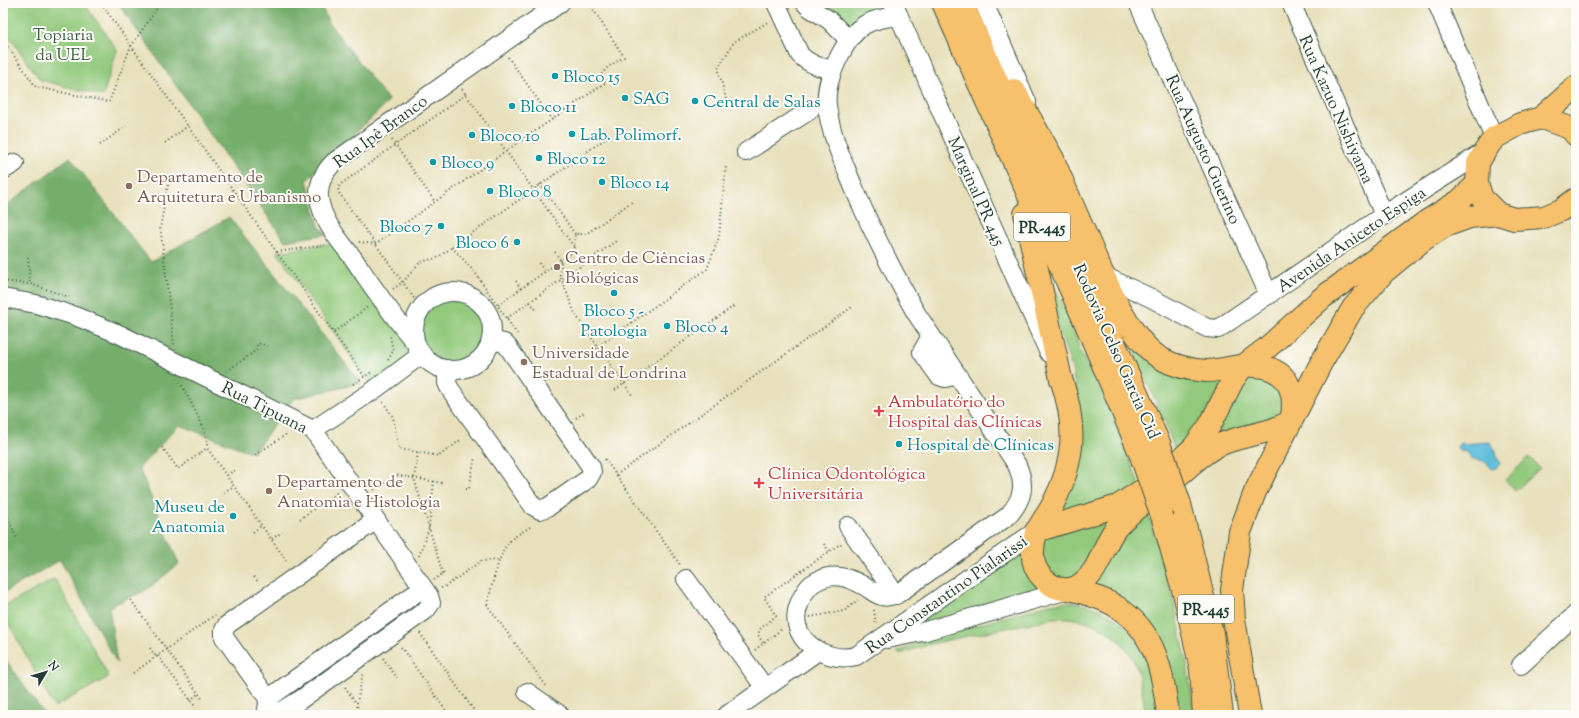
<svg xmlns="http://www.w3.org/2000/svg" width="1579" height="718" font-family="'Sorts Mill Goudy',serif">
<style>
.green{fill:#92c97b;stroke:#588358}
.forest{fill:#75ad6b;stroke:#4a7550}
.water{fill:#5ebedc;stroke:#3e7e88}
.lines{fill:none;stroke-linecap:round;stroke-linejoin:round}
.minor-casing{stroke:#3d5548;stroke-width:20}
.major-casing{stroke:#3d5548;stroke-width:24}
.highway-casing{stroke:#3d5548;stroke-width:24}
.path{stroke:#3d5548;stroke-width:2;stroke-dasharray:1 3;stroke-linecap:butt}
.minor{stroke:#fff;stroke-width:18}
.major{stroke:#f7c06c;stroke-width:22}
.highway{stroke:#f7c06c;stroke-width:22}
.highway-bridge-casing{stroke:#3d5548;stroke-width:24;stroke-linecap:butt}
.highway-bridge{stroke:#f7c06c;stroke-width:22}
.culture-dot{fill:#0f9aa8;stroke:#fdfcf7;stroke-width:1.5}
.education-dot{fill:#8d6e63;stroke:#fdfcf7;stroke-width:1.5}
.health-dot{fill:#e0444e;stroke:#fdfcf7;stroke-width:1.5}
.labels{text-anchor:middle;stroke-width:4;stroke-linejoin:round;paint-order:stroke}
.shield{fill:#fdfcf7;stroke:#62766e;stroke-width:1}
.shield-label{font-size:16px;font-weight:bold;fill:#1f3d34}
.park-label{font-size:17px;fill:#3c6046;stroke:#fdfcf7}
.culture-label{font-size:17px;fill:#0d838f;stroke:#fdfcf7;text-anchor:start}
.street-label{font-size:17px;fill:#1f3d34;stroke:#fdfcf7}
.education-label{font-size:17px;fill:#785e54;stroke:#fdfcf7;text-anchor:start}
.health-label{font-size:17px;fill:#be3a42;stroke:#fdfcf7;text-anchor:start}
</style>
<rect width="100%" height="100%" fill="#fdfcf7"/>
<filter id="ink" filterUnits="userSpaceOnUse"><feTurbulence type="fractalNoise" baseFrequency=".025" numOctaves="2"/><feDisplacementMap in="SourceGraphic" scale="8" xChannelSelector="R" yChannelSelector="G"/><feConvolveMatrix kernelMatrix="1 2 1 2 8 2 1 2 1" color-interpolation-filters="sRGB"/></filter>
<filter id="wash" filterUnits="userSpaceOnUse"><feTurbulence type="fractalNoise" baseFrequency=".012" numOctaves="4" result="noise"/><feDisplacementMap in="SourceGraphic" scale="16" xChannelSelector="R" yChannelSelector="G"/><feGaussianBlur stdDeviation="0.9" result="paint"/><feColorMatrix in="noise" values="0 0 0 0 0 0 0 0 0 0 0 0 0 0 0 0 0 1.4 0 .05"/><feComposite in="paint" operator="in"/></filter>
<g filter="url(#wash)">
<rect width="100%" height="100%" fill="#e8e0bb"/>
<g class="green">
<path d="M3 3H84L117 50 103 96 40 80 3 28Z"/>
<path d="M817 3H889L891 9 851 25 834 10 820 6Z"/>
<path d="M341 242 419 355 373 388 277 252Z"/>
<path d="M1052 281 1070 318 1080 351 1113 414 1139 485 1124 495 1059 515 1077 399 1072 368 1056 321 1050 282Z"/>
<circle cx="454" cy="330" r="33"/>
<path d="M1130 344 1227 380 1177 456 1166 424Z"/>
<path d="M1254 375 1281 385 1283 415 1214 441 1238 386 1249 376Z"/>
<path d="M1529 457 1540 468 1515 491 1505 480Z"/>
<path d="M1147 510 1173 598 1187 664 1194 715H1175L1167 668 1091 585 1112 547Z"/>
<path d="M1120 513 1074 580 1055 578 1039 556 1043 538Z"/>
<path d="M1020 549 1048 589 913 627Z"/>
<path d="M55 579 109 677 54 707 3 613V607Z"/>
<path d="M1068 602C1104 604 1138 628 1149 663 1154 680 1156 698 1159 715H1146C1143 701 1142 686 1138 672 1127 636 1090 615 1054 618L930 644 899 654 897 652 919 642 1050 604Z"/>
</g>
<g class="forest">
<path d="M118 3H320L329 23 389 101 307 180 319 226 327 234 285 241Z"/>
<path d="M70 157 151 262 229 217 361 383 293 399 253 453 179 425 139 468 179 564 146 590 109 607 117 663 60 560 3 593V208Z"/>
<path d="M3 656 45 715H3Z"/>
</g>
<path class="water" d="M1490 442 1492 447 1496 450V453L1500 464 1495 469 1491 468C1483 457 1480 462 1471 458L1468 453 1464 451 1460 452 1457 447 1459 444Z"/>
</g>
<g filter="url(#ink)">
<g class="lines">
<defs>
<g id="minor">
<path d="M776 3 800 55C809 64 820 68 833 69"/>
<path d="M805 3 810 8 829 20 848 39"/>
<path d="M893 3 1049 353"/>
<path d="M984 3 1027 102"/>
<path d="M1138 3 1269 295"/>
<path d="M1291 3 1384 215"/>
<path d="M1437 3 1494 138"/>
<path d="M899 16C868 19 856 25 841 53 833 68 825 86 827 105 830 134 843 161 854 188 872 231 893 272 916 313L1017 465C1026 486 1023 499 1008 516L899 593C894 595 887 598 882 596 876 595 871 590 866 587 848 576 830 571 812 584 806 589 803 595 800 602 784 637 824 664 856 656L1036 531"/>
<path d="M746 152 810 110"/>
<path d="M3 170 15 163"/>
<path d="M1104 276 1151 298 1207 328 1218 329 1384 215 1485 151"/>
<circle cx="453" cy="331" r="39"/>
<path d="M3 298 36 304 75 316 119 334 313 430 429 596 431 603 426 610 300 700 276 715"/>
<path d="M931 336 922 352 939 376 945 378 957 375"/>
<path d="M415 342C392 316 373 287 353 258 340 241 321 220 319 197 318 183 325 171 334 162L560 3"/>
<path d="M447 369V383L450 389 533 506 540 510 548 507 588 479 592 472 591 467 508 347 504 343 491 340"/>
<path d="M313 430 374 390 422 354"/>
<path d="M848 526 896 595"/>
<path d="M686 579 765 688"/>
<path d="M887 639 922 632 1071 589"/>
<path d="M1521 665 1576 614"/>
<path d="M527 692 560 715"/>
<path d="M269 700 224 637V630L227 625 376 520"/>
<path d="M267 710 268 702 273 695 423 588"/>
<path d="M727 715 818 651"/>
</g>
<g id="major">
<path d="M1541 118 1576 87"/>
<path d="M1576 135 1570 128 1541 118 1520 124 1494 138 1485 151 1478 163 1477 184 1482 198 1498 214 1514 219 1544 217 1561 210 1576 199"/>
<path d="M1053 159C1064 186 1076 213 1088 240 1103 275 1127 337 1160 358 1174 366 1190 370 1206 371 1219 371 1230 367 1242 366 1247 365 1252 366 1257 366 1289 369 1297 393 1291 421 1266 436 1241 434 1217 446 1201 454 1188 468 1174 479 1155 494 1132 509 1116 528 1105 542 1102 560 1092 573 1087 580 1078 588 1070 589 1049 591 1031 571 1033 551 1034 528 1043 523 1053 504 1075 461 1077 425 1061 379"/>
<path d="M1181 459 1194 447 1210 425 1233 380 1243 366 1268 347 1322 298 1427 221 1459 201 1477 184"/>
<path d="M1036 531 1118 506 1141 491"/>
<path d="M1071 589C1086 594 1104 598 1117 607 1156 632 1163 673 1168 715"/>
<path d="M1250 715 1234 619 1232 590 1240 532 1255 492 1321 363 1353 308 1384 272 1423 240 1445 226 1470 217 1498 214"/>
</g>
<g id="highway">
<path d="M943 3 1086 324 1140 453"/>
<path d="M962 3 1159 443"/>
<path d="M1014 90 1053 159"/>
<path d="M1025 214 1061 379"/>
<path d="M1180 504 1212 633 1222 715"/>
<path d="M1163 519 1185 597 1201 669 1204 715"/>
</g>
</defs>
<use href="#minor" class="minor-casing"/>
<use href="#major" class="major-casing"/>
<use href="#highway" class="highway-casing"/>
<g class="path">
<path d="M101 3 364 376"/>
<path d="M589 3 624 57 608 67 602 74 605 83"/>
<path d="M3 40 36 87 109 102 131 46 161 3"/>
<path d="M508 57 552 120"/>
<path d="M462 89 574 247"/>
<path d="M726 99 718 68 734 42 768 22"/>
<path d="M392 140 435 202"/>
<path d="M165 143 188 126"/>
<path d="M100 145 126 126"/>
<path d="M540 184 575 234"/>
<path d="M168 185 160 228 161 233 174 345"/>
<path d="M359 242 376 244 506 151 608 81"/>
<path d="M452 247 476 274 517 334"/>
<path d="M277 252 325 245"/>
<path d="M555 252 561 261 560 275 575 314 632 395"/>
<path d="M28 257 30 284"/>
<path d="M590 259 597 268"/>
<path d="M539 263 545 272"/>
<path d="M3 281 30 284 69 297"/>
<path d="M516 281 521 289"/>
<path d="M393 289 403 282 420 262 437 258 612 134"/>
<path d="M530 302 537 311"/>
<path d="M498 305 574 251 575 234H586L633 201"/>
<path d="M421 308 339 193 338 188 341 184 466 94"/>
<path d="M507 318 616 241"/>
<path d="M334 332 369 306"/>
<path d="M589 353 707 269 719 237 726 166"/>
<path d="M388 360 393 351 390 336"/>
<path d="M227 371 255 351 258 343 267 346"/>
<path d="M549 381 558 374"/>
<path d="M180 382C188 398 209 432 207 448"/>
<path d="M353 384 373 371"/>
<path d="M615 390 734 306"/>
<path d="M383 402 393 417 399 449 439 456 462 439"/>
<path d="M576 418 585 412"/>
<path d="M162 447 178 469 207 448 288 563"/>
<path d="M418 453 414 478 443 574"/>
<path d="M255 455 287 434"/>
<path d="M605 459 681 566"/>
<path d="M227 475 237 469"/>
<path d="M616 475 852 307"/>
<path d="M466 489H469L475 457"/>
<path d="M374 490 396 475 442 483"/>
<path d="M224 492 234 486"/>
<path d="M3 507 17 539"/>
<path d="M300 519 338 492"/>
<path d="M530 527C523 532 514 536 509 542 499 552 491 590 487 605L547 687"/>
<path d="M253 532 262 525"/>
<path d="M272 539 282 532"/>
<path d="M824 544 829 551"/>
<path d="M419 556 429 528 434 481"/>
<path d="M254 577 259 583"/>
<path d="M434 580 446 571"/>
<path d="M441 588 446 586 481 561 500 560"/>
<path d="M131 600 203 700"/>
<path d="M874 610 876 625"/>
<path d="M810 617 844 611 858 600"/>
<path d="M420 633 477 715"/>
<path d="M763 643 758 635 760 629 776 616 764 597 840 544 843 547"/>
<path d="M401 647 449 715"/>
<path d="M150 648 156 657"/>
<path d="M755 650 783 628"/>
<path d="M158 656 195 706"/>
<path d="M383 658 397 678"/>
<path d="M133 673 215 615"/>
<path d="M345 687 356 703"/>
<path d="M190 700 198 694"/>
<path d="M664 711 666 715"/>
<path d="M779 711 783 715"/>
<path d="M358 715 357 703 363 673"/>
</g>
<use href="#minor" class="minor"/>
<use href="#major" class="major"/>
<use href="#highway" class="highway"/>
<defs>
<g id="highway-bridge">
<path d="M1159 443 1180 504"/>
<path d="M1140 453 1163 519"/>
</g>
</defs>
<use href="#highway-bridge" class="highway-bridge-casing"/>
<use href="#highway-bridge" class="highway-bridge"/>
</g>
</g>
<g class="culture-dot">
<circle cx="555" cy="76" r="4"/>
<circle cx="625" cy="98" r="4"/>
<circle cx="695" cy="101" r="4"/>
<circle cx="512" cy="106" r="4"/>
<circle cx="572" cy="134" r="4"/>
<circle cx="472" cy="135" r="4"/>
<circle cx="539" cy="158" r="4"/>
<circle cx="433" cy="162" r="4"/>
<circle cx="602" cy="182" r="4"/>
<circle cx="490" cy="191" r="4"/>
<circle cx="441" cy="226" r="4"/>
<circle cx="517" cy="242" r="4"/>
<circle cx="614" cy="293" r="4"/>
<circle cx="667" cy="326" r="4"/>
<circle cx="899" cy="444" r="4"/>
<circle cx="233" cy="516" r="4"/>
</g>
<g class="education-dot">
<circle cx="129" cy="186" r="4"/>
<circle cx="557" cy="267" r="4"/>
<circle cx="524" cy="362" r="4"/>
<circle cx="269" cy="491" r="4"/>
</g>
<g class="health-dot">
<path d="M877 405h4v4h4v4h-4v4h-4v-4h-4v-4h4z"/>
<path d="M757 477h4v4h4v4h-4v4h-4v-4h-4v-4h4z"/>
</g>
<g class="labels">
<g class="shield">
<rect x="1014" y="213" width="56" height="28" rx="3"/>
<rect x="1178" y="595" width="56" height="28" rx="3"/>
</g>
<g class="shield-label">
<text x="1042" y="233">PR-445</text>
<text x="1206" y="615">PR-445</text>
</g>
<g class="park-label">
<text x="63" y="40">Topiaria<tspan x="63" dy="20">da UEL</tspan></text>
</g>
<g class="culture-label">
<text x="563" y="82">Bloco 15</text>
<text x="633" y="104">SAG</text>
<text x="703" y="107">Central de Salas</text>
<text x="520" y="112">Bloco 11</text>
<text x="580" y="140">Lab. Polimorf.</text>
<text x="480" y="141">Bloco 10</text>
<text x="547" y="164">Bloco 12</text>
<text x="441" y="168">Bloco 9</text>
<text x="610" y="188">Bloco 14</text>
<text x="498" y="197">Bloco 8</text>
<text x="433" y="232" text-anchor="end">Bloco 7</text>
<text x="509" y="248" text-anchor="end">Bloco 6</text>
<text x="614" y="316" text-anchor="middle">Bloco 5 -<tspan x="614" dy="20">Patologia</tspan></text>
<text x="675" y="332">Bloco 4</text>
<text x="907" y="450">Hospital de Clínicas</text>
<text x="225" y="512" text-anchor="end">Museu de<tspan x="225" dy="20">Anatomia</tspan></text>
</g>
<g class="street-label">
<text transform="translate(1337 109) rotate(66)" y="6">Rua Kazuo Nishiyama</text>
<text transform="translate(380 131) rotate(-36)" y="6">Rua Ipê Branco</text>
<text transform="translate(1204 149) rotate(66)" y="6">Rua Augusto Guerino</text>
<text transform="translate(977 191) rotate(66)" y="6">Marginal PR 445</text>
<text transform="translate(1351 239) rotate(-34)" y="6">Avenida Aniceto Espiga</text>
<text transform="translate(1117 351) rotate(66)" y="6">Rodovia Celso Garcia Cid</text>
<text transform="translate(265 407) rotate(27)" y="6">Rua Tipuana</text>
<text transform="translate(946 594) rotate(-35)" y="6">Rua Constantino Pialarissi</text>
</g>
<g class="education-label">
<text x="137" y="182">Departamento de<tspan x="137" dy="20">Arquitetura e Urbanismo</tspan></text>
<text x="565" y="263">Centro de Ciências<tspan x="565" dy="20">Biológicas</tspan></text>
<text x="532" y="358">Universidade<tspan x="532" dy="20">Estadual de Londrina</tspan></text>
<text x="277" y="487">Departamento de<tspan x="277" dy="20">Anatomia e Histologia</tspan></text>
</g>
<g class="health-label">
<text x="888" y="407">Ambulatório do<tspan x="888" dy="20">Hospital das Clínicas</tspan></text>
<text x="768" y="479">Clínica Odontológica<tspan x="768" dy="20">Universitária</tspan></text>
</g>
</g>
<rect width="1579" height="718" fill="none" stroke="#fdfcf7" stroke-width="16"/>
<g transform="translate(46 672) rotate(52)" stroke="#fdfcf7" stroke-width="3" paint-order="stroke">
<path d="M0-3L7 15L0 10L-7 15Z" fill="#1f3d34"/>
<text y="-6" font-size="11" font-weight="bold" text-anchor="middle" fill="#1f3d34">N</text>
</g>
</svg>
